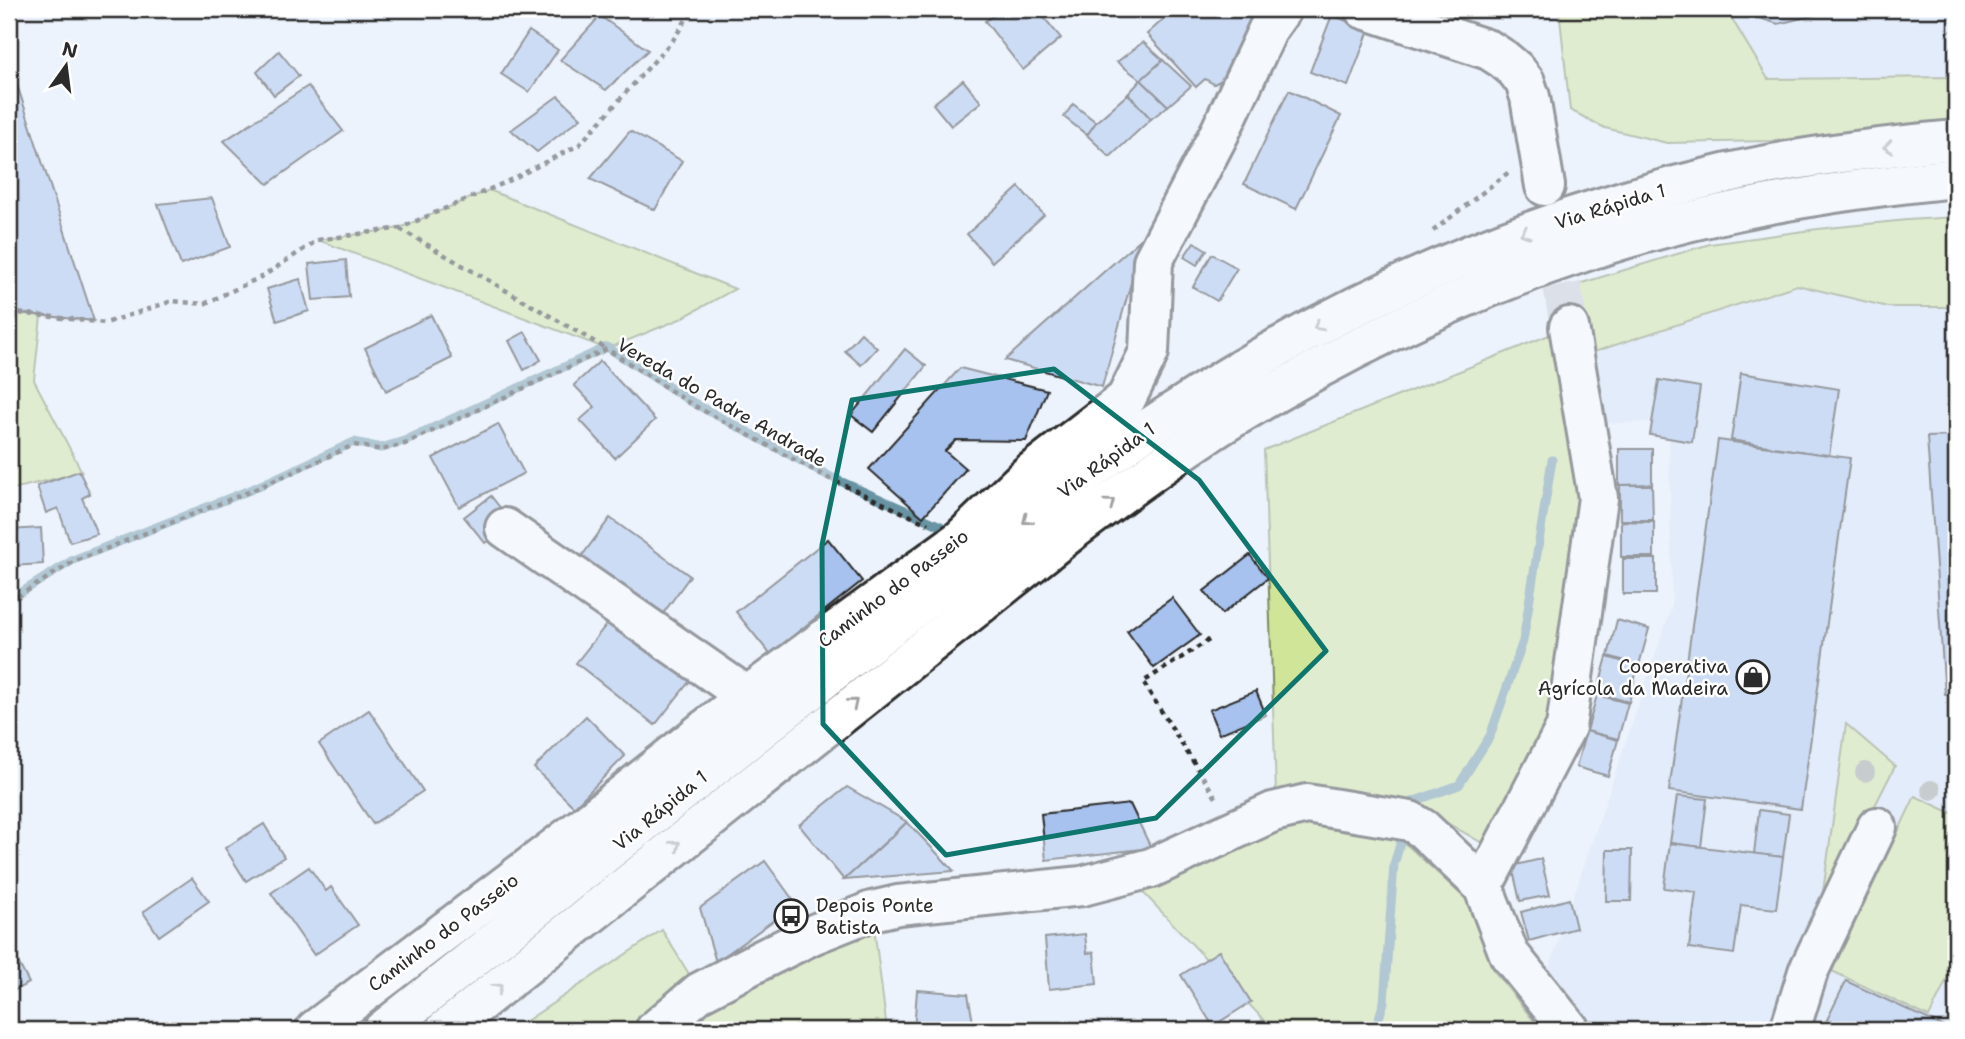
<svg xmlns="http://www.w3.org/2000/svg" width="1965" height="1039" font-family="'Shantell Sans',sans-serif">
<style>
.built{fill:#d8e4f8}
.green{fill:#d1e599;stroke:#7e8862;stroke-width:2}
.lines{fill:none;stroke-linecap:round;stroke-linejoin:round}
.stream{stroke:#6793a2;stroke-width:9}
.building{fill:#a7c2ee;stroke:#2b2b2b;stroke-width:2}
.minor-tunnel{stroke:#c6cbd2;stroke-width:38;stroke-dasharray:38 19;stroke-linecap:butt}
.minor-casing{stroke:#2b2b2b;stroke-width:44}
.highway-casing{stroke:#2b2b2b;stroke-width:44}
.path{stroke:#2b2b2b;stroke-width:4.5;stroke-dasharray:5 5;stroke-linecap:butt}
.minor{stroke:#fff;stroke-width:38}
.highway{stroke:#fff;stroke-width:38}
.tree{fill:#999f98}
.oneway{stroke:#a0a0a0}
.marked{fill:none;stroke:#0f766e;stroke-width:5;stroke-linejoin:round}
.labels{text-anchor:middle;stroke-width:5;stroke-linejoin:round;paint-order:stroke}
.street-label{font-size:19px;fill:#2b2b2b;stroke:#fff}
.poi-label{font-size:19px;fill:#2b2b2b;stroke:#fff;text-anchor:end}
</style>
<rect width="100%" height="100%" fill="#edf3fc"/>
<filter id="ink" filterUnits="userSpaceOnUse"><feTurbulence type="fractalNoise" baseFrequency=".0143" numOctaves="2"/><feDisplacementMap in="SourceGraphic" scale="14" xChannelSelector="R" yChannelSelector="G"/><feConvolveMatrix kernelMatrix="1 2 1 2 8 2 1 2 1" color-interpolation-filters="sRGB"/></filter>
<g filter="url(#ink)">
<g class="built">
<path d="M1726 9H1956V77L1768 79Z"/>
<path d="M1797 285 1888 307H1956V1030H1600L1546 978 1672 606 1669 421 1595 424 1585 355Z"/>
</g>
<g class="green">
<path d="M1559 9H1726L1768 79 1956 77V121L1771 141 1667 143 1605 128 1570 110Z"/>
<path d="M489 190 735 289 680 319 607 349 318 240 400 228Z"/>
<path d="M1956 217V307H1888L1797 285 1585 355 1572 286 1710 244 1818 229 1907 220Z"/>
<path d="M9 312 41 316 34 380 82 472 9 490Z"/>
<path d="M1569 327 1598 498 1566 727 1500 853 1412 803 1276 792 1264 450Z"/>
<path d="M1846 724 1895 766 1820 914Z"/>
<path d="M1915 796 1956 815V960L1929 1017 1832 971Z"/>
<path d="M1293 823 1367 832 1395 838 1408 846 1469 902 1494 971 1541 1030H1237L1264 1020 1136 885Z"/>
<path d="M872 911 887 1030H513L662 930 700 992Z"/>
</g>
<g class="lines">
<g class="stream">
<path d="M9 600 73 560 250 490 354 442 381 448 404 441 607 347 692 402 831 477 943 527"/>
<path d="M1409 811 1412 802 1459 785 1490 736 1523 641 1552 460"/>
<path d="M1375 1030 1384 1002 1394 864 1405 828"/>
</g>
</g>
<g class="building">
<path d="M1004 9H1037L1061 38 1023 70 985 21Z"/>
<path d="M1175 9H1266L1228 77 1214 84 1205 79 1196 87 1147 34Z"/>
<path d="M1731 9H1822L1823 13 1778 24Z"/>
<path d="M1332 15 1369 30 1348 86 1310 72Z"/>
<path d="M600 16 648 50 606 90 560 60Z"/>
<path d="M529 31 558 50 529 92 501 74Z"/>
<path d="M1143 42 1163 60 1141 80 1117 62Z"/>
<path d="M279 51 299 76 274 95 257 72Z"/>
<path d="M9 60 94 321 9 312Z"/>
<path d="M1163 60 1191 86 1168 106 1141 80Z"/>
<path d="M963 80 981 102 951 126 933 104Z"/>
<path d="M1141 80 1168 106 1151 119 1128 94Z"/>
<path d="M308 86 343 131 268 184 224 141Z"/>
<path d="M1289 90 1341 116 1296 209 1244 184Z"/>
<path d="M1128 94 1151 119 1110 157 1087 135 1096 122Z"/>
<path d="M558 96 581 118 537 152 511 130Z"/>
<path d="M1073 104 1096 122 1087 135 1064 117Z"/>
<path d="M630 131 682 161 655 210 590 179Z"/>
<path d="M1019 187 1044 215 992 262 967 234Z"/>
<path d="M212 198 230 247 181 265 158 204Z"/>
<path d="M1144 236 1102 387 1005 360Z"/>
<path d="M1194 242 1207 250 1197 265 1184 257Z"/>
<path d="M1212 254 1237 268 1217 301 1193 287Z"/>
<path d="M346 260 349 297 313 300 309 264Z"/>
<path d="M300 279 309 311 277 321 267 289Z"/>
<path d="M431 315 452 358 386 391 365 348Z"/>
<path d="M525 332 541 360 524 370 509 341Z"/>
<path d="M861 333 877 348 861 365 845 351Z"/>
<path d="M905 349 926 366 873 432 851 415Z"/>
<path d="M600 361 655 420 615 458 580 420 595 407 574 385Z"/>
<path d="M960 368 1047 390 1026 441 956 440 945 451 966 469 923 517 869 469Z"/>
<path d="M1741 373 1839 389 1829 456 1731 440Z"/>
<path d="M1659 380 1700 387 1692 442 1650 435Z"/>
<path d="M498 424 524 473 459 507 433 458Z"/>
<path d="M1956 436V694L1945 695 1927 437Z"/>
<path d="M1718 440 1850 458 1801 809 1669 791Z"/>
<path d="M1619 449H1652V484L1619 485Z"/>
<path d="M79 471 90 494 82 498 97 534 70 542 58 508 46 513 37 486Z"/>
<path d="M1620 485H1652L1653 520H1620Z"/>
<path d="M491 496 512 523 485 543 464 517Z"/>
<path d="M610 518 690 576 654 626 573 568Z"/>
<path d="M1621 521 1654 522V557H1621Z"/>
<path d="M41 528 43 564 11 566 9 530Z"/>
<path d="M828 539 862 581 770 654 736 612Z"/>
<path d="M1250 555 1268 578 1222 614 1204 591Z"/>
<rect x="1623" y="559" width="33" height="35"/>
<path d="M1172 598 1200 635 1154 668 1127 631Z"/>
<path d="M614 615 693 677 655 725 576 663Z"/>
<path d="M1617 620 1649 629 1639 665 1608 656Z"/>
<path d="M1607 657 1638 666 1629 702 1597 693Z"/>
<path d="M1256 691 1266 715 1219 734 1209 710Z"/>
<path d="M1597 695 1628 703 1618 739 1587 731Z"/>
<path d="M369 710 423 791 373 824 319 744Z"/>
<path d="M586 716 625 756 574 807 534 768Z"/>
<path d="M1586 731 1618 740 1608 776 1576 767Z"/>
<path d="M847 787 907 822 844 880 799 825Z"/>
<path d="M1677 796 1707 799 1701 847 1670 843Z"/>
<path d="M1130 804 1151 848 1046 860 1041 814Z"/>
<path d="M1759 810 1789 814 1783 857 1754 854Z"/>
<path d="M907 822 954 871 844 880 897 832Z"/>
<path d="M264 824 284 857 246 881 225 848Z"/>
<path d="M1670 843 1783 857 1776 909 1741 905 1734 954 1689 948 1696 892 1664 888Z"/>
<path d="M1607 850H1632L1631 901H1606Z"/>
<path d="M1541 859 1550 895 1520 901 1512 866Z"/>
<path d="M765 861 796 904 716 962 700 908Z"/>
<path d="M309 867 326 891 331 887 358 925 314 955 271 893Z"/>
<path d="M192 878 209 901 159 936 143 912Z"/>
<path d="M1569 899 1576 928 1529 941 1521 912Z"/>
<path d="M1085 934 1087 953 1094 952 1097 984 1049 989 1045 938Z"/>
<path d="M1219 951 1251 1002 1213 1026 1181 975Z"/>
<path d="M18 962 29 983 9 993V967Z"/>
<path d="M1846 981 1951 1030H1822Z"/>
<path d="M917 990 968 994 974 1028 962 1030H914Z"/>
</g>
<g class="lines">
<path class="minor-tunnel" d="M1553 229 1569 327"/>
<defs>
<g id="minor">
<path d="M1364 9 1489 50 1503 59 1516 70 1525 82 1530 97 1545 186"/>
<path d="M505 528 747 696"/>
<path d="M1483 886 1566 727 1598 498 1569 327"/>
<path d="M315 1030 581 828 747 696 961 539 1029 474 1126 399 1149 352 1153 261 1220 132 1269 27 1282 9"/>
<path d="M655 1030 700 992 761 960 814 934 872 911 898 905 1082 886 1151 868 1273 812 1307 804 1410 821 1423 829 1483 886 1509 954 1570 1030"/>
<path d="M1790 1030 1808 972 1877 827"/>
</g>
<g id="highway">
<path d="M383 1030C533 911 683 792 832 673 893 625 953 578 1014 530 1065 490 1116 449 1170 414 1340 301 1529 219 1728 173 1803 156 1880 147 1956 140"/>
<path d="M445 1030 1072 531C1121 494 1171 457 1223 424 1336 354 1458 294 1584 252 1705 211 1830 190 1956 178"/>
</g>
</defs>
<use href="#minor" class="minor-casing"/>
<use href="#highway" class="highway-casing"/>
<g class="path">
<path d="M400 229 607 349"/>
<path d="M1433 231 1509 172"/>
<path d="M9 312 106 323 172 301 204 304 263 276 318 240 400 228 504 183 579 145 673 40 693 9"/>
<path d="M9 602 73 562 251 491 354 445 382 450 405 444 607 349 691 404 830 479 928 524"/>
<path d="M1209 640 1143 682 1218 801"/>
</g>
<use href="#minor" class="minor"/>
<use href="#highway" class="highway"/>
</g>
<g class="tree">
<circle cx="1865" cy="772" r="10"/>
<circle cx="1931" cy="790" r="10"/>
</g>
<defs><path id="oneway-chevron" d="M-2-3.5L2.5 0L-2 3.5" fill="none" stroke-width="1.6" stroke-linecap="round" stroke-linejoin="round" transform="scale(1.75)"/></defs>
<g class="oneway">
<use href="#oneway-chevron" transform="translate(1888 147) rotate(174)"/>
<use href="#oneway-chevron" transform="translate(1525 233) rotate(161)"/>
<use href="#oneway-chevron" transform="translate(1318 326) rotate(152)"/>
<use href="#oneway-chevron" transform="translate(1110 503) rotate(-37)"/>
<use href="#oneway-chevron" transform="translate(1027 520) rotate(142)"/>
<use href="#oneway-chevron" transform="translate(853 703) rotate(-39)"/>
<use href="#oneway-chevron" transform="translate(676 845) rotate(-39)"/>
<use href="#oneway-chevron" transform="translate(498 988) rotate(-39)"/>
</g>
</g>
<path d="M0 0H1965V1039H0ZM1054 369 1199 480 1326 651 1156 818 946 855 823 724 822 545 852 400Z" fill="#edf3fc" fill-opacity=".55" fill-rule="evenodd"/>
<path class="marked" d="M1054 369 1199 480 1326 651 1156 818 946 855 823 724 822 545 852 400Z"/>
<defs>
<symbol id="shop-ring" viewBox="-11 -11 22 22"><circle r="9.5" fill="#fff" stroke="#2b2b2b" stroke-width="1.5"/><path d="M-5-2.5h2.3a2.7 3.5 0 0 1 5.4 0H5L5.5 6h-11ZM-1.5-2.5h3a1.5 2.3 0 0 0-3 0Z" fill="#2b2b2b"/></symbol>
<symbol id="bus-ring" viewBox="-11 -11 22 22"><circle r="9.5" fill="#fff" stroke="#2b2b2b" stroke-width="1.5"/><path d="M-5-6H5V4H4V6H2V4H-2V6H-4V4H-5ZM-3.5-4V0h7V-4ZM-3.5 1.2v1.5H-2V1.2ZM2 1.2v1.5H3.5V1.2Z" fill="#2b2b2b"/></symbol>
</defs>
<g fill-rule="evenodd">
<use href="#shop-ring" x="1734" y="658" width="38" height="38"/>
<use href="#bus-ring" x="772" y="897" width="38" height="38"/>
</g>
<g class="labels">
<g class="street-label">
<text transform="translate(1610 206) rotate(-17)" y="7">Via Rápida 1</text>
<text transform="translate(722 402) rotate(30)" y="7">Vereda do Padre Andrade</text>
<text transform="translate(1106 460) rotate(-36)" y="7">Via Rápida 1</text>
<text transform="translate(893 588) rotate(-37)" y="7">Caminho do Passeio</text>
<text transform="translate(660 810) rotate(-39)" y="7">Via Rápida 1</text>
<text transform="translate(443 932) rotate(-37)" y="7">Caminho do Passeio</text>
</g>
<g class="poi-label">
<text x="1728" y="673">Cooperativa<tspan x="1728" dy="22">Agrícola da Madeira</tspan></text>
<text x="816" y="912" text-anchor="start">Depois Ponte<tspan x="816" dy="22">Batista</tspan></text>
</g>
</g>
<rect width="1965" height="1039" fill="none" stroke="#fff" stroke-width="35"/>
<rect x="18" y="18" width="1930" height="1004" fill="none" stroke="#2b2b2b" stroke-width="2.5" filter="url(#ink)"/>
<g transform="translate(66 66) rotate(14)" stroke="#ffffff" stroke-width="5" paint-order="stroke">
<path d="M0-5L12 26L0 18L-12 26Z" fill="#2b2b2b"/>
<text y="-10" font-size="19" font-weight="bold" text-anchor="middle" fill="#2b2b2b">N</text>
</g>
</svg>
